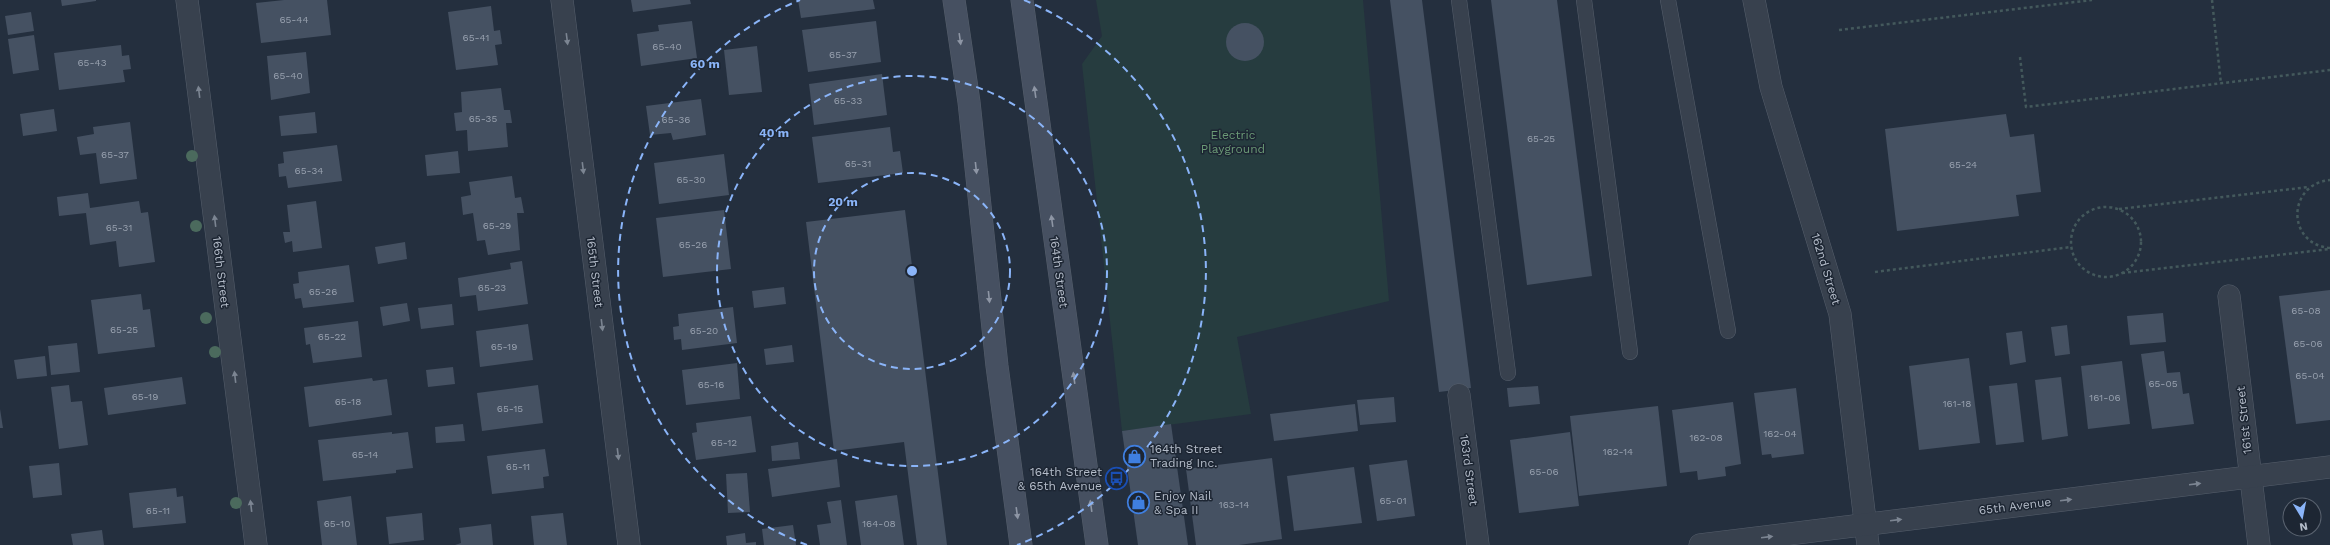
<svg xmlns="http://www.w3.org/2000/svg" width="2330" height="545" font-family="'Work Sans',sans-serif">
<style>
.green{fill:#263c3f}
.building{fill:#455162}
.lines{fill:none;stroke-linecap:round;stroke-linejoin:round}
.lane-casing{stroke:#565f6c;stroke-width:16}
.street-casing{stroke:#565f6c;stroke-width:23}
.secondary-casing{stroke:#565f6c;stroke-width:23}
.path{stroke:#44595c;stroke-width:2.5;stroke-dasharray:3 3;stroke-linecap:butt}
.lane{stroke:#38414e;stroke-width:15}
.street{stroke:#38414e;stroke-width:22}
.secondary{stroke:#465061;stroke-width:22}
.tree{fill:#4b6a5d}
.oneway{fill:#7c8592}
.oneway2{fill:#8e96a5}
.ring{fill:none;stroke:#8ab4f8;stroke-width:2;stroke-dasharray:7 5}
.labels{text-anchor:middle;stroke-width:3;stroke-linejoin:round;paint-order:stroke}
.number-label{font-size:10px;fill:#98a1af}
.park-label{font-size:12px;fill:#6b9a76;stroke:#1d2633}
.street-label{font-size:12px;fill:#b4bcc9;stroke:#1d2633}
.poi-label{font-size:12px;fill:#b4bcc9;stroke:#1d2633;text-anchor:start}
.centre{fill:#8ab4f8;stroke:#1d2633;stroke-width:2}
.ring-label{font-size:12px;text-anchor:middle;font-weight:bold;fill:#8ab4f8;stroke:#1d2633;stroke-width:3;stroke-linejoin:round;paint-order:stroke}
</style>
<rect width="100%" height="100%" fill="#242f3e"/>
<path class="green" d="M1096 0H1363L1389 301 1237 337 1251 414 1122 431 1082 64 1102 36Z"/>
<g class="building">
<path d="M61 0H96V1L62 6Z"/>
<path d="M284 0H327L331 35 261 43 256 3Z"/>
<path d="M631 0H690L691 4 633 12Z"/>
<path d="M798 0H873L875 9 801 18Z"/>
<path d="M1390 0H1422L1471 388 1439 392Z"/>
<path d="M1491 0H1557L1592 276 1527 285Z"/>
<path d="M491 6 494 31 500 30 502 44 495 45 498 65 456 70 448 12Z"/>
<path d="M31 12 34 31 8 35 5 16Z"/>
<path d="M692 21 697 58 641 66 637 34 659 31 658 25Z"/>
<path d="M876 21 881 62 808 72 802 30Z"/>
<circle cx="1245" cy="42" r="19"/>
<path d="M34 35 39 70 13 74 8 39Z"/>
<path d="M121 45 122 56 129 55 131 69 123 70 125 82 59 90 54 53Z"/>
<path d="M757 46 762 92 729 95 724 50Z"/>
<path d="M306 52 310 93 271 100 267 56Z"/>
<path d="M882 74 887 115 814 125 809 84Z"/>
<path d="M501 88 504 110H510L512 123H506L508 147 468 151 467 130 456 131 454 113 462 112 461 92Z"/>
<path d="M701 99 706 135 673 140 671 133 650 135 646 106Z"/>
<path d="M54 109 57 131 23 136 20 114Z"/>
<path d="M315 112 317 133 281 136 279 116Z"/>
<path d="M2006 114 2010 137 2034 134 2041 192 2016 195 2019 216 1897 231 1885 129Z"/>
<path d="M130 122 137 179 100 184 96 153 80 155 77 137 94 134 93 127Z"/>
<path d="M890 127 893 152 900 151 903 173 818 183 812 137Z"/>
<path d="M337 145 342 181 288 188 286 176 279 177 278 164 284 163 283 152Z"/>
<path d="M458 151 460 173 427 176 425 155Z"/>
<path d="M724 154 729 195 659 204 654 163Z"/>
<path d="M512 176 515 198 521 197 524 213H517L520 250 488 255 485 240 477 241 473 213 463 215 461 197 471 195 469 182Z"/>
<path d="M88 193 90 208 139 201 141 213 148 212 155 262 119 267 116 241 90 245 86 213 59 216 57 197Z"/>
<path d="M316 201 322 248 293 252 292 241 285 243 283 232H290L287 205Z"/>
<path d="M724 210 731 269 663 277 656 218Z"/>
<path d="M905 210 947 545H917L904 442 834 451 806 222Z"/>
<path d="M405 242 407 259 378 264 375 247Z"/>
<path d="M522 261 528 304 478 311 476 295 460 297 458 278 511 269 510 263Z"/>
<path d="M349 265 354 302 303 308 301 298 295 299 293 284 299 283 298 272Z"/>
<path d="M784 287 786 304 754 308 752 291Z"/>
<path d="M2330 290V420L2296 424 2279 296Z"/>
<path d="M141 294 143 310 150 309 155 347 98 354 91 300Z"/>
<path d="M407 303 410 321 383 326 380 307Z"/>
<path d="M452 304 454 325 421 329 418 308Z"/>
<path d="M733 307 737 343 682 350 681 339 674 340 673 327 679 326 678 314Z"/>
<path d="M2163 313 2166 342 2130 345 2127 316Z"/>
<path d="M358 321 362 357 313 363 310 344 306 345 304 328Z"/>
<path d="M528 324 533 360 480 367 476 331Z"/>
<path d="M2067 325 2070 354 2055 356 2051 327Z"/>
<path d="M2022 331 2026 362 2010 365 2006 333Z"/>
<path d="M77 343 80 372 51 375 48 346Z"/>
<path d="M792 345 794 362 766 365 764 349Z"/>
<path d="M2164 351 2167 373 2180 372 2183 394 2189 393 2194 424 2152 429 2141 354Z"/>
<path d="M45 356 47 376 17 379 14 360Z"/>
<path d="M1969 358 1980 443 1919 450 1909 366Z"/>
<path d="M2122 361 2130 424 2088 429 2081 366Z"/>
<path d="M737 363 740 399 686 405 682 370Z"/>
<path d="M453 367 455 384 428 387 426 370Z"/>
<path d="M182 377 186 404 108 415 104 388Z"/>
<path d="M2061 377 2068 436 2042 440 2035 380Z"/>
<path d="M372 378 373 381 387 379 392 415 309 427 304 387Z"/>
<path d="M2017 383 2024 442 1996 445 1989 386Z"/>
<path d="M69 385 71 402 82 401 88 445 59 449 51 387Z"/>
<path d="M538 385 543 423 482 431 477 393Z"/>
<path d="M1538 386 1540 404 1509 407 1507 388Z"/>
<path d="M1796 388 1804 454 1772 458 1771 454 1762 455 1754 393Z"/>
<path d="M1394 397 1396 422 1360 425 1357 400Z"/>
<path d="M1733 402 1741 464 1725 467 1726 476 1698 480 1697 471 1680 473 1672 410Z"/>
<path d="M1355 404 1358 431 1274 441 1270 414Z"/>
<path d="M1658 406 1667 486 1579 496 1570 416Z"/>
<path d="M0 409 3 428H0Z"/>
<path d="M751 416 756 452 696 460 692 433 697 432 696 423Z"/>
<path d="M463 424 465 441 436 443 435 427Z"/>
<path d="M1171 424 1188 545H1138L1122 431Z"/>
<path d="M392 432V434L408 432 413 468 396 470V473L323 481 318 440Z"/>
<path d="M1570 432 1579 506 1519 513 1510 440Z"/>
<path d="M798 442 800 459 772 461 771 446Z"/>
<path d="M545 449 549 476 543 477 544 488 492 494 487 456Z"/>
<path d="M1272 458 1282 539 1239 545H1196L1186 469Z"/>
<path d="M837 459 840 487 772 497 768 469Z"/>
<path d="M1407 460 1415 516 1377 521 1369 465Z"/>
<path d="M59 463 62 495 33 498 29 466Z"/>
<path d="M1354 467 1362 523 1294 531 1287 476Z"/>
<path d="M747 473 750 512 728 513 726 474Z"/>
<path d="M176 488 177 497 183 496 186 523 133 528 129 493Z"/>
<path d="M897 495 904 545H861L855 501Z"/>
<path d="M351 496 357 545H322L317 501Z"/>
<path d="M841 500 847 545H820L817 525 831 523 827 502Z"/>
<path d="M422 513 424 540 389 544 386 517Z"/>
<path d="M563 513 567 545H534L531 516Z"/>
<path d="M491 524 493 545H455L461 543 459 528Z"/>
<path d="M793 525 796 545H764L762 529Z"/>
<path d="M102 530 104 545H73L71 534Z"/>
<path d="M745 533 746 543 756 542V545H727L726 536Z"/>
</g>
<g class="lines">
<defs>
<g id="lane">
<path d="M1459 0 1508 373"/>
<path d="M1584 0 1630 352"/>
<path d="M1668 0 1728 331"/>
</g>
<g id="street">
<path d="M187 0 256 545"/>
<path d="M562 0 629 545"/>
<path d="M1754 0 1771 87 1840 314 1868 545"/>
<path d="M2229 296 2259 545"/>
<path d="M1459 395 1478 545"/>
<path d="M1700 545 2330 467"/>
</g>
<g id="secondary">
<path d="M954 0 969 102 997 366 1021 545"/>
<path d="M1022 0 1097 545"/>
</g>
</defs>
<use href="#lane" class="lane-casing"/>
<use href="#street" class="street-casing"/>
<use href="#secondary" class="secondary-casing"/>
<g class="path">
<path d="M2212 0 2221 84"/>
<path d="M1839 30 2092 0"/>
<path d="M2020 57 2026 107 2330 70"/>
<circle cx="2106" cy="242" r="35"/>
<path d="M2119 209 2309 187"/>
<path d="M2330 248C2286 244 2287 184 2330 180"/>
<path d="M1875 272 2071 247"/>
<path d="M2122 273 2330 249"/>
</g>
<use href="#lane" class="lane"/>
<use href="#street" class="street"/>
<use href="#secondary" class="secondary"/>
</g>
<g class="tree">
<circle cx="192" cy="156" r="6"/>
<circle cx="196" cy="226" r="6"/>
<circle cx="206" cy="318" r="6"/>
<circle cx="215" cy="352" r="6"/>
<circle cx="236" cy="503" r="6"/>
</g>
<defs><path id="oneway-solid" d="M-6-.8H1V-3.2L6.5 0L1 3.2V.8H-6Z"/></defs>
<g class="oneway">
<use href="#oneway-solid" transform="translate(567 39) rotate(83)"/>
<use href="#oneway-solid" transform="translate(199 92) rotate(-97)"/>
<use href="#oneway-solid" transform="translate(583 168) rotate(83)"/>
<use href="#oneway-solid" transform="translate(215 221) rotate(-97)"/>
<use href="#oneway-solid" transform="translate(602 325) rotate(83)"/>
<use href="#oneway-solid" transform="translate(235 377) rotate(-97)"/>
<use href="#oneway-solid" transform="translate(618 454) rotate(83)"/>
<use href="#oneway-solid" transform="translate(2195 484) rotate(-7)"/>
<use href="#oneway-solid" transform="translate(2066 500) rotate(-7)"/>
<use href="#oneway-solid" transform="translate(251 506) rotate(-97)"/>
<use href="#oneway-solid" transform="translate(1896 520) rotate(-7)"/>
<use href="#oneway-solid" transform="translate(1767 537) rotate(-7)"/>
</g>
<g class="oneway2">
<use href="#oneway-solid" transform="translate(960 39) rotate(82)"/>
<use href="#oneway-solid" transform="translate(1035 92) rotate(-98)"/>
<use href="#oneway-solid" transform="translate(976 168) rotate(84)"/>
<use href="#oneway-solid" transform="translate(1052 221) rotate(-98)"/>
<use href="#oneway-solid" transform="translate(989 297) rotate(84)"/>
<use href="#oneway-solid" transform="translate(1074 378) rotate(-98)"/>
<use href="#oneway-solid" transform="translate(1091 506) rotate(-98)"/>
<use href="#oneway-solid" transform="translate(1017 513) rotate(82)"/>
</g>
<g class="ring">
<circle cx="912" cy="271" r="98"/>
<circle cx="912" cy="271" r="195"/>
<path d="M807 545A293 293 0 0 1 800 0M1024 0A293 293 0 0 1 1017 545"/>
</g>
<defs>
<symbol id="shop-ring" viewBox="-11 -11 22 22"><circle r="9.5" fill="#1d2633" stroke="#3f7fe0" stroke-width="1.5"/><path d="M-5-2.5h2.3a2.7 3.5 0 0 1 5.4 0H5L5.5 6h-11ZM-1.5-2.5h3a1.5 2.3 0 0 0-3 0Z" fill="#3f7fe0"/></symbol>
<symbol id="bus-ring" viewBox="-11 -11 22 22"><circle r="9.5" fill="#1d2633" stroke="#1a4fb4" stroke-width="1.5"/><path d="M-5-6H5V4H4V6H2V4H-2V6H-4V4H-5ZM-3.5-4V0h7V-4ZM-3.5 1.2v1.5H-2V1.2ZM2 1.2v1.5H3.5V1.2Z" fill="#1a4fb4"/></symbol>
</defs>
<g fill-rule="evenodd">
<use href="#shop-ring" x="1122" y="444" width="25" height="25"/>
<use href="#bus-ring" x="1104" y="466" width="25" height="25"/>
<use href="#shop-ring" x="1126" y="490" width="25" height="25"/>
</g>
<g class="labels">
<g class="number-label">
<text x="294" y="23">65-44</text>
<text x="476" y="41">65-41</text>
<text x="667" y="50">65-40</text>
<text x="843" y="58">65-37</text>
<text x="92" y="66">65-43</text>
<text x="288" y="79">65-40</text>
<text x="848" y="104">65-33</text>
<text x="483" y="122">65-35</text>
<text x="676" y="123">65-36</text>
<text x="1541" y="142">65-25</text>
<text x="115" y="158">65-37</text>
<text x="858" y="167">65-31</text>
<text x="1963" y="168">65-24</text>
<text x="309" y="174">65-34</text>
<text x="691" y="183">65-30</text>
<text x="497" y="229">65-29</text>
<text x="119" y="231">65-31</text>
<text x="693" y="248">65-26</text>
<text x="492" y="291">65-23</text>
<text x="323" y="295">65-26</text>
<text x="2306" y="314">65-08</text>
<text x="124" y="333">65-25</text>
<text x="704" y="334">65-20</text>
<text x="332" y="340">65-22</text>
<text x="2308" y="347">65-06</text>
<text x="504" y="350">65-19</text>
<text x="2310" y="379">65-04</text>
<text x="2163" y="387">65-05</text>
<text x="711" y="388">65-16</text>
<text x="145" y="400">65-19</text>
<text x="2105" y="401">161-06</text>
<text x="348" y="405">65-18</text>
<text x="1957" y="407">161-18</text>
<text x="510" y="412">65-15</text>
<text x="1780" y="437">162-04</text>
<text x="1706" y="441">162-08</text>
<text x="724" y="446">65-12</text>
<text x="1618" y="455">162-14</text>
<text x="365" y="458">65-14</text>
<text x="518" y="470">65-11</text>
<text x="1544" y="475">65-06</text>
<text x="1393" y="504">65-01</text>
<text x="1234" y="508">163-14</text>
<text x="158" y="514">65-11</text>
<text x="337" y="527">65-10</text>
<text x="879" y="527">164-08</text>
</g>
<g class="park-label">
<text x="1233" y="139">Electric<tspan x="1233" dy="14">Playground</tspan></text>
</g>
<g class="street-label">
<text transform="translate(1826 269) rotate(73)" y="4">162nd Street</text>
<text transform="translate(221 272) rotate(83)" y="4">166th Street</text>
<text transform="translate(595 272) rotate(83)" y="4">165th Street</text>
<text transform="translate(1059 272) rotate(82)" y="4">164th Street</text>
<text transform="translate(2244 420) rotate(-96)" y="4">161st Street</text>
<text transform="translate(1469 470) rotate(82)" y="4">163rd Street</text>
<text transform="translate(2015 506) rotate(-7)" y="4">65th Avenue</text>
</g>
<g class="poi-label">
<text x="1150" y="453">164th Street<tspan x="1150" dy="14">Trading Inc.</tspan></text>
<text x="1102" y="476" text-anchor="end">164th Street<tspan x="1102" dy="14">&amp; 65th Avenue</tspan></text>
<text x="1154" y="500">Enjoy Nail<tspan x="1154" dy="14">&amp; Spa II</tspan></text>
</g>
</g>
<circle cx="912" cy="271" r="6" class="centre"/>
<g class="ring-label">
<text x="705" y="68">60 m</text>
<text x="774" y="137">40 m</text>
<text x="843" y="206">20 m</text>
</g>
<g transform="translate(2302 517) rotate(170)"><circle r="19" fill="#1d2633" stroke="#59626f"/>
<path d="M0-3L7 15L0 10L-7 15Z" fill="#8ab4f8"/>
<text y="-6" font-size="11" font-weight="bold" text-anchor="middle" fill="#b4bcc9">N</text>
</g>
</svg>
